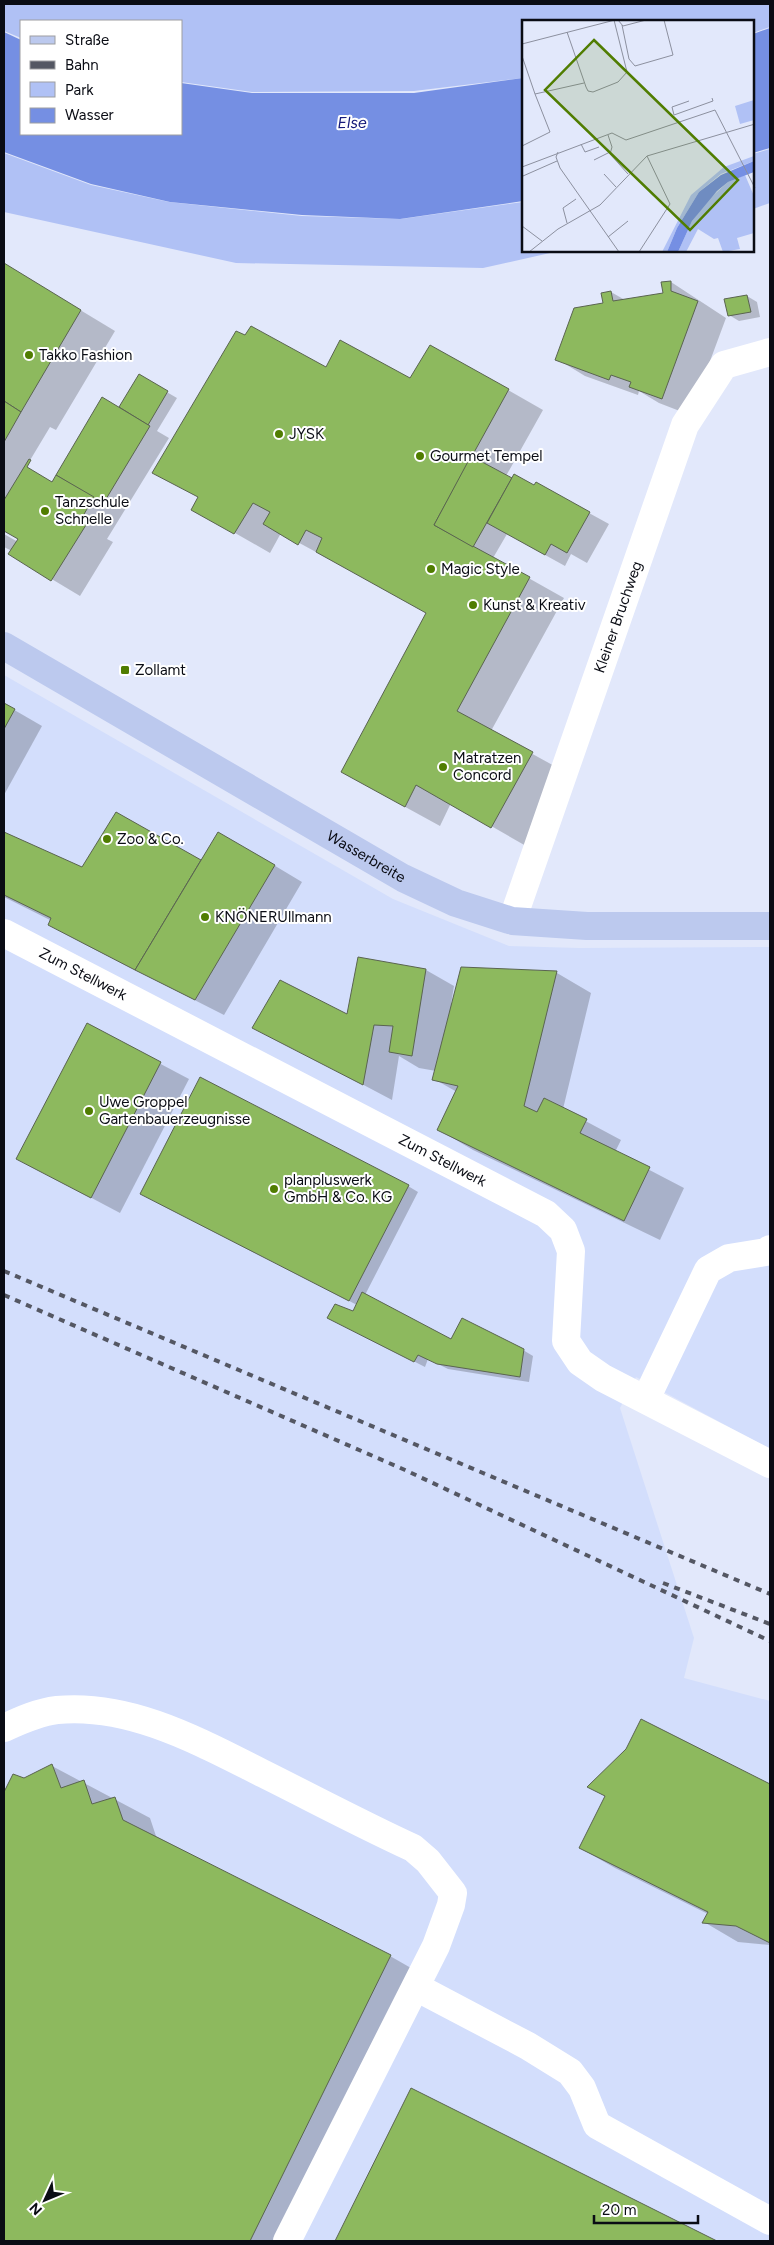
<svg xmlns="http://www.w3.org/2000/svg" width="774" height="2245" font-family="Figtree,sans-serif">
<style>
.built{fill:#d3defc}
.green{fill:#b0c1f5}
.water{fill:#758fe3}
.shadow{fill:#0003}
.building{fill:#8db95e;stroke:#5a6450}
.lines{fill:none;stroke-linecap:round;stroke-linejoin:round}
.minor{stroke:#fff;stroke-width:28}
.major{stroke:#bcc9ee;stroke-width:28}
.rail{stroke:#545763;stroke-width:4;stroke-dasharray:6 6;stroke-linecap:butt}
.poi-dot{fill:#507d01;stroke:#fff;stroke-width:2}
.labels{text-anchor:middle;stroke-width:4;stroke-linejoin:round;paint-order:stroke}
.poi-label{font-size:15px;fill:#0a0c14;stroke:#fff;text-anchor:start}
.street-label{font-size:15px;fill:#0a0c14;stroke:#fff}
.water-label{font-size:16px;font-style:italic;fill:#151a7b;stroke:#fff}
.inset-road{fill:none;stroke:#8c909f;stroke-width:1}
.view{fill:#507d01;fill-opacity:0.15;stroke:#507d01;stroke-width:2.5}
.inset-edge{fill:none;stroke:#0a0c14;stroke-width:2.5}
</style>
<rect width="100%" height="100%" fill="#e2e8fb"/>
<path class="built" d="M4 675 393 899 509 946 579 948 770 947V1449L636 1377 620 1408 694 1638 684 1678 770 1701V2241H4Z"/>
<g class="green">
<path d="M4 4H770V27L753 33V21H523V78L414 91 252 92 181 82V21H21V38L4 31Z"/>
<path d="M770 149V203L753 209V154Z"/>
<path d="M4 153 91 185 169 202 302 216 401 219 523 202V251H559L483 268 236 263 4 212Z"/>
</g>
<g class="water">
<path d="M770 28V148L753 153V34Z"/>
<path d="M4 32 21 40V134H181V83L252 93H414L523 78V201L400 219 302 215 170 202 91 184 4 152Z"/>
</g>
<g class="shadow">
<path d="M4 264 115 331 56 430 50 427 26 467 53 483 119 409 139 376 177 398 157 431 169 438 107 539 113 542 80 596 10 554 12 551 4 547V534L18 542 19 539 4 530Z"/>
<path d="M671 282 726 318 690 415 659 403 639 391 638 395 585 376 557 359 604 304 611 292 625 300 664 294Z"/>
<path d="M747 296 757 302 760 317 739 321 729 315Z"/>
<path d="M327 369 508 390 543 410 506 476 589 513 609 524 587 563 571 554 565 566 507 534 493 558 564 598 491 731 567 773 526 846 451 803 440 826 378 792 428 613 281 533 270 553 193 509 199 497 154 472Z"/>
<path d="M4 704 42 726 4 795Z"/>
<path d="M117 813 201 862 247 849 302 882 224 1015 84 944 49 924 52 921 4 897V833L82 868Z"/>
<path d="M359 958 426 970 454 986 451 1004H453L462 968 557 973 591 993 563 1109 621 1140 615 1152 684 1188 660 1240 473 1150 439 1130 457 1092 434 1079 436 1071 419 1068 399 1056 392 1100 254 1027 348 1016Z"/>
<path d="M87 1025 189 1079 120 1213 18 1159Z"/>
<path d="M408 1186 418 1192 365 1295 451 1341 523 1350 533 1356 529 1382 448 1369 428 1359 425 1367 338 1323 353 1313 357 1305 151 1199Z"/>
<path d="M642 1721 770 1785V1945L738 1942 704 1922 708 1914 615 1868 580 1848Z"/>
<path d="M52 1766 150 1818 157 1839 390 1956 425 1976 295 2241H4V1795L13 1775 24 1779Z"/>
<path d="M411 2090 714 2241H336Z"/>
</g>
<g class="building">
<path d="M4 263 81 310 21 412 4 401Z"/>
<path d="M671 281V291L698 301 662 399 629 387 631 382 611 375 609 380 555 360 574 308 603 303 601 293 611 291 613 301 663 293 661 282Z"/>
<path d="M747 295 751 312 728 316 724 299Z"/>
<path d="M251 326 326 367 340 340 410 378 430 345 509 389 434 525 530 577 457 711 533 752 491 828 416 785 405 807 341 772 426 613 316 552 322 538 306 530 298 545 263 524 270 512 253 503 234 534 191 510 198 497 152 473 236 331 245 335Z"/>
<path d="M139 374 168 391 148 425 119 407Z"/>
<path d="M102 397 150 426 103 504 56 475Z"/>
<path d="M4 401 21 412 4 442Z"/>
<path d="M471 456 512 478 473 547 434 525Z"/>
<path d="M29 459 31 460 27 467 52 482 56 475 94 497 80 521 86 525 51 581 8 554 18 539 4 531V500Z"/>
<path d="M514 474 534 485 536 482 590 512 567 553 551 544 545 555 487 523Z"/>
<path d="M4 703 15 709 4 729Z"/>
<path d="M116 812 201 860 135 970 48 925 51 918 4 895V832L82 867Z"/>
<path d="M218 832 275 865 195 1000 135 970Z"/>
<path d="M358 957 426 969 412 1056 389 1052 393 1026 374 1025 363 1085 252 1028 280 980 347 1014Z"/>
<path d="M461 967 557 971 524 1106 537 1112 544 1098 587 1119 580 1133 650 1167 624 1221 437 1130 458 1086 432 1080Z"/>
<path d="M87 1023 161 1062 91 1198 16 1159Z"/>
<path d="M200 1077 409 1185 349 1301 140 1194Z"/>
<path d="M362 1292 451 1339 462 1318 524 1349 520 1377 437 1364 418 1355 414 1362 327 1318 335 1304 353 1311Z"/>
<path d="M641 1719 770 1784V1943L736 1926 702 1923 708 1912 579 1848 605 1796 587 1787 626 1749Z"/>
<path d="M52 1764 61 1788 84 1780 92 1804 115 1797 123 1820 391 1955 250 2241H4V1792L13 1774 24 1778Z"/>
<path d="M411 2088 717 2241H335Z"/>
</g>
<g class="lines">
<g class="minor">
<path id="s1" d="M512 921 685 425 724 365 770 352"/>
<path id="s2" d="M4 933 546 1214 563 1230 571 1251 566 1341 580 1362 603 1378 770 1464"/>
<path d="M646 1399 708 1270 729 1258 766 1252 770 1249"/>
<path d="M4 1728C21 1720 39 1712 57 1710 131 1703 200 1742 264 1774 314 1799 363 1825 413 1848L428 1861 453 1893 451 1905 436 1946 287 2241"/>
<path d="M416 1987 528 2046 570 2072 582 2088 597 2125 770 2221"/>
</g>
<path class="major" id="s3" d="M4 646 403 878 456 903 512 921 587 926H770"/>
<g class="rail">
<path d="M4 1271 770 1594"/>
<path d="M4 1295 405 1470 770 1641"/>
<path d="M663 1583 770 1624"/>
</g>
</g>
<g class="poi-dot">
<circle cx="29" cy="355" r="5"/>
<circle cx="279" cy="434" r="5"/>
<circle cx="420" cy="456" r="5"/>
<circle cx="45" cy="511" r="5"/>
<circle cx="431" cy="569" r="5"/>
<circle cx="473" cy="605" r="5"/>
<rect x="120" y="665" width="10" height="10" rx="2.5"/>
<circle cx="443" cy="767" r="5"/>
<circle cx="107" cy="839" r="5"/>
<circle cx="205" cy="917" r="5"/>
<circle cx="89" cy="1111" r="5"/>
<circle cx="274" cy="1189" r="5"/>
</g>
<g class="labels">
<g class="poi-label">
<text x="39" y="360">Takko Fashion</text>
<text x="289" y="439">JYSK</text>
<text x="430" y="461">Gourmet Tempel</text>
<text x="55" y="507">Tanzschule<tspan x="55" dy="17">Schnelle</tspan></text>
<text x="441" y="574">Magic Style</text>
<text x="483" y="610">Kunst &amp; Kreativ</text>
<text x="135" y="675">Zollamt</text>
<text x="453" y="763">Matratzen<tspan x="453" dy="17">Concord</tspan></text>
<text x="117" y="844">Zoo &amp; Co.</text>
<text x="215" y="922">KNÖNERUllmann</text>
<text x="99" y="1107">Uwe Groppel<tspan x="99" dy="17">Gartenbauerzeugnisse</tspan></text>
<text x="284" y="1185">planpluswerk<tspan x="284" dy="17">GmbH &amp; Co. KG</tspan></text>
</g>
<g class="street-label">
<text dy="5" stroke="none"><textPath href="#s1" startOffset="322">Kleiner Bruchweg</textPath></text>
<text dy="5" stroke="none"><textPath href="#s3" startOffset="419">Wasserbreite</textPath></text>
<text dy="5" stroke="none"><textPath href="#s2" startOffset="89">Zum Stellwerk</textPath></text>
<text dy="5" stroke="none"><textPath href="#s2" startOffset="494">Zum Stellwerk</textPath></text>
</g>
<g class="water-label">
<text transform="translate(352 122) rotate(-1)" y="6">Else</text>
</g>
</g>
<g transform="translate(522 20)">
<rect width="232" height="232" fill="#e2e8fb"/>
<path d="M232 80V100L218 104 213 86ZM232 136V141L199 154 177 172 155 208 145 232H140L169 175 202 147ZM223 155 232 176V213L215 218 218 229 201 232 196 218 192 219 176 209 164 232H156L170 201 185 181 206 162Z" fill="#b0c1f5"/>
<path d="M232 141V152L206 162 195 171 170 201 156 232H145L155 208 177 172 199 155Z" fill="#758fe3"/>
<path class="inset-road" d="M96 0 101 6 124 0M100 5 107 39 113 46 151 35 142 0M45 12 64 67 66 71 71 72 96 62 105 52 92 0M0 24 93 0M0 36 13 74 62 63M167 81 150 87 152 95 191 81 190 78M86 115 90 127 88 134 106 154M59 124 63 132 77 127M0 126 28 112 13 74M36 132 34 137 38 148 97 232M72 140 88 132M0 147 90 113 104 120 193 90 233 168M82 154 94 167M1 156 35 141M45 203 41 188 54 179M0 206 20 221M86 217 106 201M7 232 36 209 78 185 125 136 233 104M117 232 148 184 125 136"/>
<path class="view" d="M72 20 216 160 168 210 23 70Z"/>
<rect width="232" height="232" class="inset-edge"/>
</g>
<rect width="774" height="2245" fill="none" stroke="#0a0c14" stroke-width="10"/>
<rect x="20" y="20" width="162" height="115" fill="#ffffff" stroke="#9d9ea1"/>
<rect x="30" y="36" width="25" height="8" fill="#bcc9ee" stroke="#9d9ea1"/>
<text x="65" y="45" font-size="15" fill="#0a0c14">Straße</text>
<rect x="30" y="61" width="25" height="8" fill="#545763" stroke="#9d9ea1"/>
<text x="65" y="70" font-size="15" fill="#0a0c14">Bahn</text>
<rect x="30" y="82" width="25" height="15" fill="#b0c1f5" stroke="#9d9ea1"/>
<text x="65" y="95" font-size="15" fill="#0a0c14">Park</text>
<rect x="30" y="108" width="25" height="15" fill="#758fe3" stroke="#9d9ea1"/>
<text x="65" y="120" font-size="15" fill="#0a0c14">Wasser</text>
<g transform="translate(45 2200) rotate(226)" stroke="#ffffff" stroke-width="4" paint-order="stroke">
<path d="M0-4L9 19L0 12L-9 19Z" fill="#0a0c14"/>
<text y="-8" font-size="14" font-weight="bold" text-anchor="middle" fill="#0a0c14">N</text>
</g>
<path d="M594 2215v8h104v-8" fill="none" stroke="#0a0c14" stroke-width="2.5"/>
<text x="602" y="2215" font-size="15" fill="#0a0c14" stroke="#ffffff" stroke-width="4" paint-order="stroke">20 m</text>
</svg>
